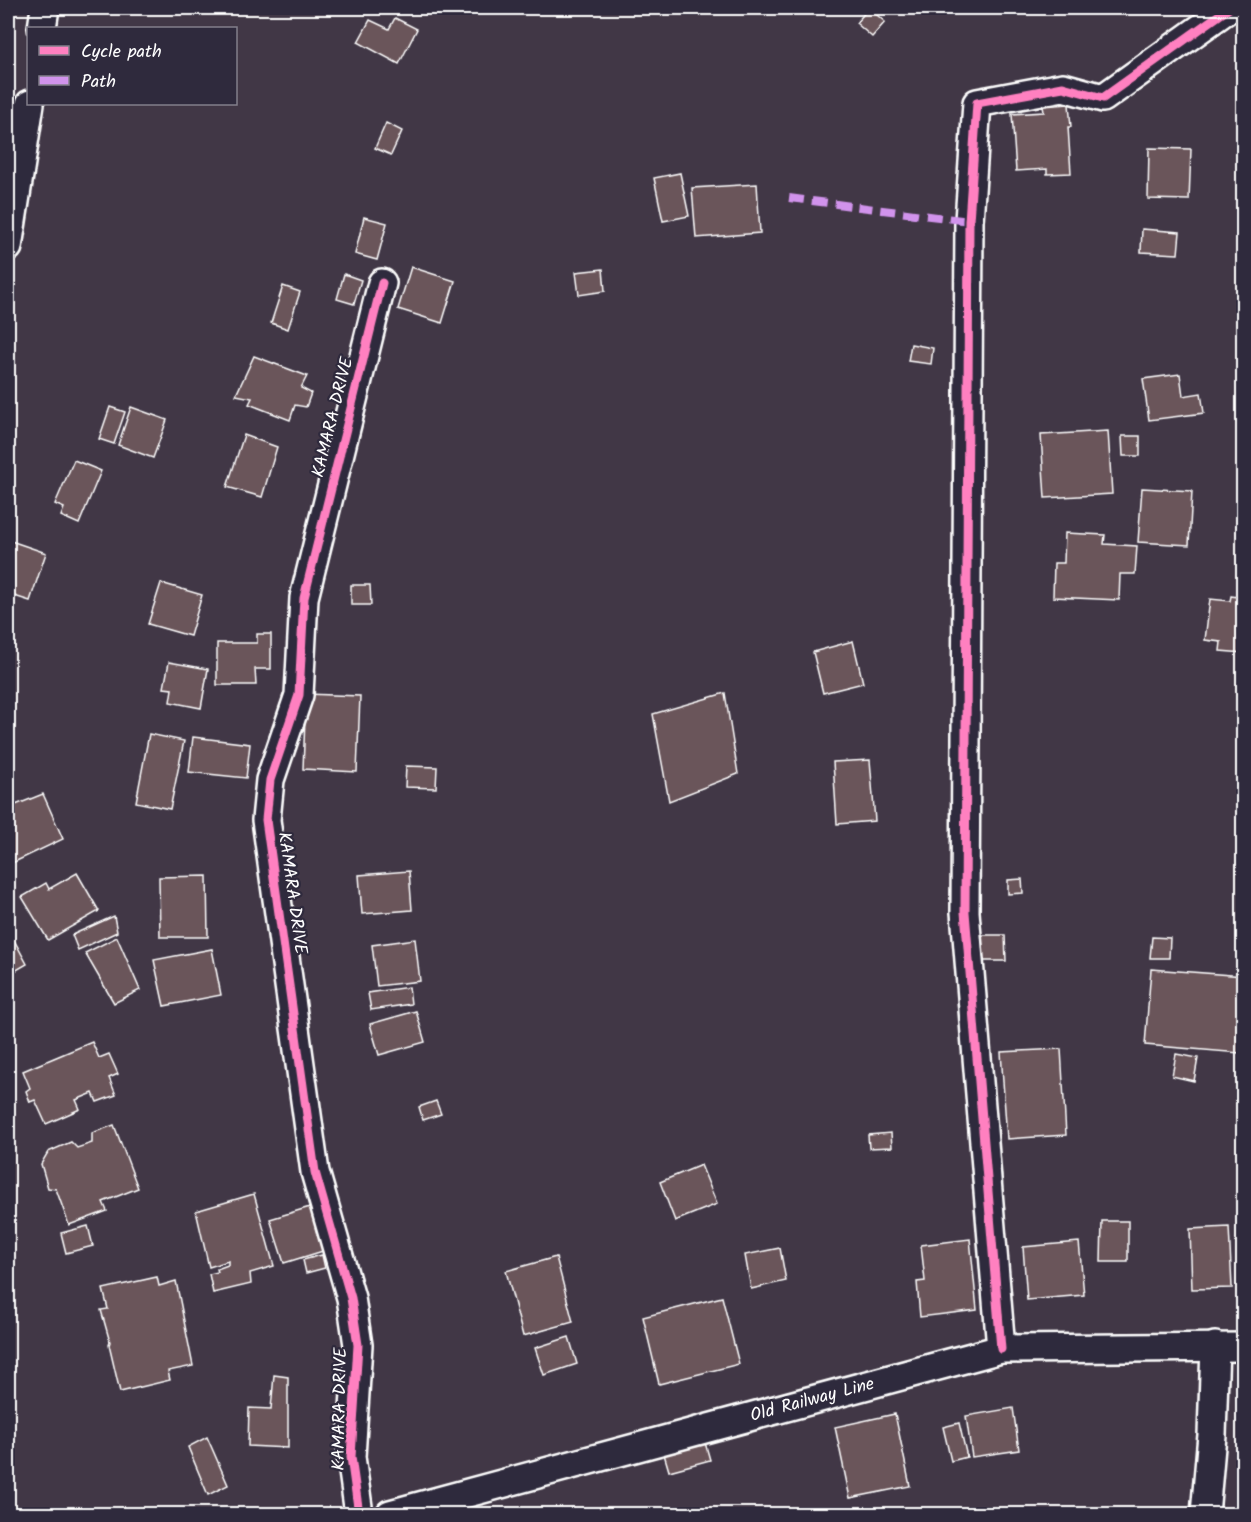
<svg xmlns="http://www.w3.org/2000/svg" width="1251" height="1522" font-family="Kalam,sans-serif">
<style>
.building{fill:#6b545a;stroke:#fff;stroke-width:1.5}
.lines{fill:none;stroke-linecap:round;stroke-linejoin:round}
.minor-casing{stroke:#fff;stroke-width:32}
.minor{stroke:#2f2a3d;stroke-width:27}
.quiet{stroke:#d193ec;stroke-width:8;stroke-dasharray:15 8;stroke-linecap:butt}
.cycleway-casing{stroke:#2f2a3d;stroke-width:13}
.cycleway{stroke:#ff80c0;stroke-width:9}
.labels{text-anchor:middle;stroke-width:4.5;stroke-linejoin:round;paint-order:stroke}
.street-label{font-size:18px;fill:#fff;stroke:#2f2a3d}
</style>
<rect width="100%" height="100%" fill="#413746"/>
<filter id="ink" filterUnits="userSpaceOnUse"><feTurbulence type="fractalNoise" baseFrequency=".0167" numOctaves="2"/><feDisplacementMap in="SourceGraphic" scale="12" xChannelSelector="R" yChannelSelector="G"/><feConvolveMatrix kernelMatrix="1 2 1 2 8 2 1 2 1" color-interpolation-filters="sRGB"/></filter>
<g filter="url(#ink)">
<g class="building">
<path d="M869 8 885 22 872 37 856 23Z"/>
<path d="M395 18 417 29 399 64 358 42 370 20 389 29Z"/>
<path d="M1069 104 1071 127H1068L1071 173 1047 174V169L1016 171 1012 114 1044 112 1043 106Z"/>
<path d="M386 123 402 131 391 155 375 148Z"/>
<path d="M1149 148 1191 149 1189 200 1148 199Z"/>
<path d="M680 173 689 216 663 221 654 178Z"/>
<path d="M757 184 760 233 696 238 692 188Z"/>
<path d="M364 217 387 223 377 260 355 254Z"/>
<path d="M1142 229 1180 232 1178 254 1141 252Z"/>
<path d="M411 267 455 281 442 323 398 309Z"/>
<path d="M603 269 605 291 579 295 576 272Z"/>
<path d="M344 274 361 280 354 304 337 299Z"/>
<path d="M283 286 300 292 288 329 271 323Z"/>
<path d="M911 344 933 348 931 364 908 361Z"/>
<path d="M254 356 307 376 301 388 311 393 306 407 295 405 290 420 249 404 252 398 236 395Z"/>
<path d="M1180 374 1183 396 1201 393 1204 413 1149 420 1143 379Z"/>
<path d="M110 407 125 412 114 444 99 439Z"/>
<path d="M131 407 167 420 153 458 118 445Z"/>
<path d="M1108 431 1112 494 1045 498 1041 435Z"/>
<path d="M244 435 277 447 262 497 227 487Z"/>
<path d="M1122 436H1140V456H1123Z"/>
<path d="M74 460 101 471 79 524 61 516 64 508 55 504Z"/>
<path d="M1142 488 1192 491 1189 545 1138 542Z"/>
<path d="M1065 533 1105 535 1104 544 1137 546 1135 574H1120L1119 600 1053 597 1054 563H1064Z"/>
<path d="M8 540 46 553 30 601 8 594Z"/>
<path d="M161 583 202 595 190 636 148 624Z"/>
<path d="M351 585H370L371 605H351Z"/>
<path d="M1231 596 1244 598V653L1220 651 1221 642 1205 640 1210 599 1230 601Z"/>
<path d="M257 634H271V669H255L256 685H217V643H257Z"/>
<path d="M853 641 863 683 823 693 813 652Z"/>
<path d="M169 662 208 669 201 708 170 702 172 689 164 688Z"/>
<path d="M725 693 738 774 669 801 653 714Z"/>
<path d="M306 694 360 696 357 772 303 769Z"/>
<path d="M149 734 184 741 170 809 136 802Z"/>
<path d="M193 737 250 744 246 778 189 772Z"/>
<path d="M870 760 875 821 837 824 833 762Z"/>
<path d="M406 766 437 767 436 788 405 787Z"/>
<path d="M43 794 63 839 8 865V808Z"/>
<path d="M409 871 412 910 362 914 359 875Z"/>
<path d="M77 873 99 911 48 940 22 897 46 883 49 889Z"/>
<path d="M207 876 208 937H160L159 877Z"/>
<path d="M1022 879 1023 893 1008 894V880Z"/>
<path d="M114 916 117 932 78 950 72 935Z"/>
<path d="M8 929 27 964 8 975Z"/>
<path d="M982 935H1005L1006 961H983Z"/>
<path d="M117 937 140 990 114 1003 85 953Z"/>
<path d="M1152 937 1170 938 1169 958H1150Z"/>
<path d="M415 939 420 981 377 986 372 945Z"/>
<path d="M212 949 221 995 164 1006 154 960Z"/>
<path d="M1151 969 1244 976V1010L1240 1053 1145 1045Z"/>
<path d="M409 987 411 1004 371 1010 368 993Z"/>
<path d="M416 1011 425 1042 379 1055 370 1024Z"/>
<path d="M92 1042 99 1058 109 1054 118 1074 109 1078 116 1095 97 1102 93 1093 76 1100 80 1109 46 1124 35 1100 30 1102 26 1091 30 1088 23 1071Z"/>
<path d="M1061 1049 1066 1135 1007 1139 1001 1052Z"/>
<path d="M1176 1054 1198 1058 1194 1081 1172 1076Z"/>
<path d="M436 1101 441 1114 423 1120 419 1107Z"/>
<path d="M114 1125 138 1188 103 1202 107 1211 69 1225 56 1189 48 1188 41 1164 48 1152 71 1142 77 1148 92 1143V1133Z"/>
<path d="M891 1133 892 1147 869 1148 868 1135Z"/>
<path d="M701 1165 717 1204 675 1221 660 1182Z"/>
<path d="M254 1194 274 1266 250 1273 251 1284 213 1293 209 1274 218 1272 217 1269 228 1265V1261L209 1267 196 1211Z"/>
<path d="M310 1207 323 1251 284 1263 270 1219Z"/>
<path d="M1102 1221H1128V1262H1101Z"/>
<path d="M88 1226 93 1246 66 1253 61 1233Z"/>
<path d="M1229 1227 1232 1288 1192 1289 1190 1229Z"/>
<path d="M970 1239 977 1310 920 1317 917 1282 925 1281 921 1245Z"/>
<path d="M1079 1242 1084 1295 1027 1300 1023 1247Z"/>
<path d="M780 1248 786 1281 751 1289 745 1255Z"/>
<path d="M322 1255 325 1268 306 1273 303 1260Z"/>
<path d="M556 1257 573 1322 523 1336 506 1271Z"/>
<path d="M157 1277 159 1286 176 1281 193 1366 168 1371 170 1380 120 1392 109 1345 110 1342 101 1310 108 1309 103 1289Z"/>
<path d="M722 1297 739 1364 659 1384 643 1317Z"/>
<path d="M569 1337 577 1364 544 1375 535 1348Z"/>
<path d="M274 1375 288 1377V1448L248 1446 249 1408 271 1409Z"/>
<path d="M1013 1408 1019 1450 972 1457 966 1416Z"/>
<path d="M895 1414 910 1486 850 1498 835 1427Z"/>
<path d="M959 1423 967 1457 951 1461 943 1427Z"/>
<path d="M702 1432 710 1460 669 1471 661 1444Z"/>
<path d="M207 1437 228 1485 208 1495 188 1447Z"/>
</g>
<g class="lines">
<defs>
<g id="minor">
<path d="M42 28 45 8"/>
<path d="M8 247 30 104"/>
<path d="M1001 1349 965 912 969 221 977 103 1063 87 1103 98 1229 8"/>
<path d="M359 1514 351 1457 358 1345 351 1298 315 1172 266 820 270 780 299 695 304 598 382 283"/>
<path d="M390 1514 1001 1349 1244 1347"/>
<path d="M1205 1514 1212 1435 1215 1346"/>
</g>
</defs>
<use href="#minor" class="minor-casing"/>
<use href="#minor" class="minor"/>
<path class="quiet" d="M789 198 969 221"/>
<defs>
<g id="cycleway">
<path d="M1001 1349 965 912 969 221 977 103 1063 87 1103 98 1229 8"/>
<path d="M359 1514 351 1457 358 1345 351 1298 315 1172 266 820 270 780 299 695 304 598 382 283"/>
</g>
</defs>
<use href="#cycleway" class="cycleway-casing"/>
<use href="#cycleway" class="cycleway"/>
</g>
</g>
<g class="labels">
<g class="street-label">
<text transform="translate(332 417) rotate(-76)" y="6">KAMARA DRIVE</text>
<text transform="translate(293 893) rotate(82)" y="6">KAMARA DRIVE</text>
<text transform="translate(812 1399) rotate(-15)" y="6">Old Railway Line</text>
<text transform="translate(339 1409) rotate(-89)" y="6">KAMARA DRIVE</text>
</g>
</g>
<rect width="1251" height="1522" fill="none" stroke="#2f2a3d" stroke-width="30"/>
<rect x="15" y="15" width="1221" height="1492" fill="none" stroke="#fff" stroke-width="2" filter="url(#ink)"/>
<rect x="27" y="27" width="210" height="78" fill="#2f2a3d" stroke="#827f8b" stroke-width="1.5"/>
<rect x="39" y="46" width="30" height="9" fill="#ff80c0" stroke="#827f8b" stroke-width="1.5"/>
<text x="81" y="57" font-size="18" fill="#ffffff">Cycle path</text>
<rect x="39" y="76" width="30" height="9" fill="#d193ec" stroke="#827f8b" stroke-width="1.5"/>
<text x="81" y="87" font-size="18" fill="#ffffff">Path</text>
</svg>
